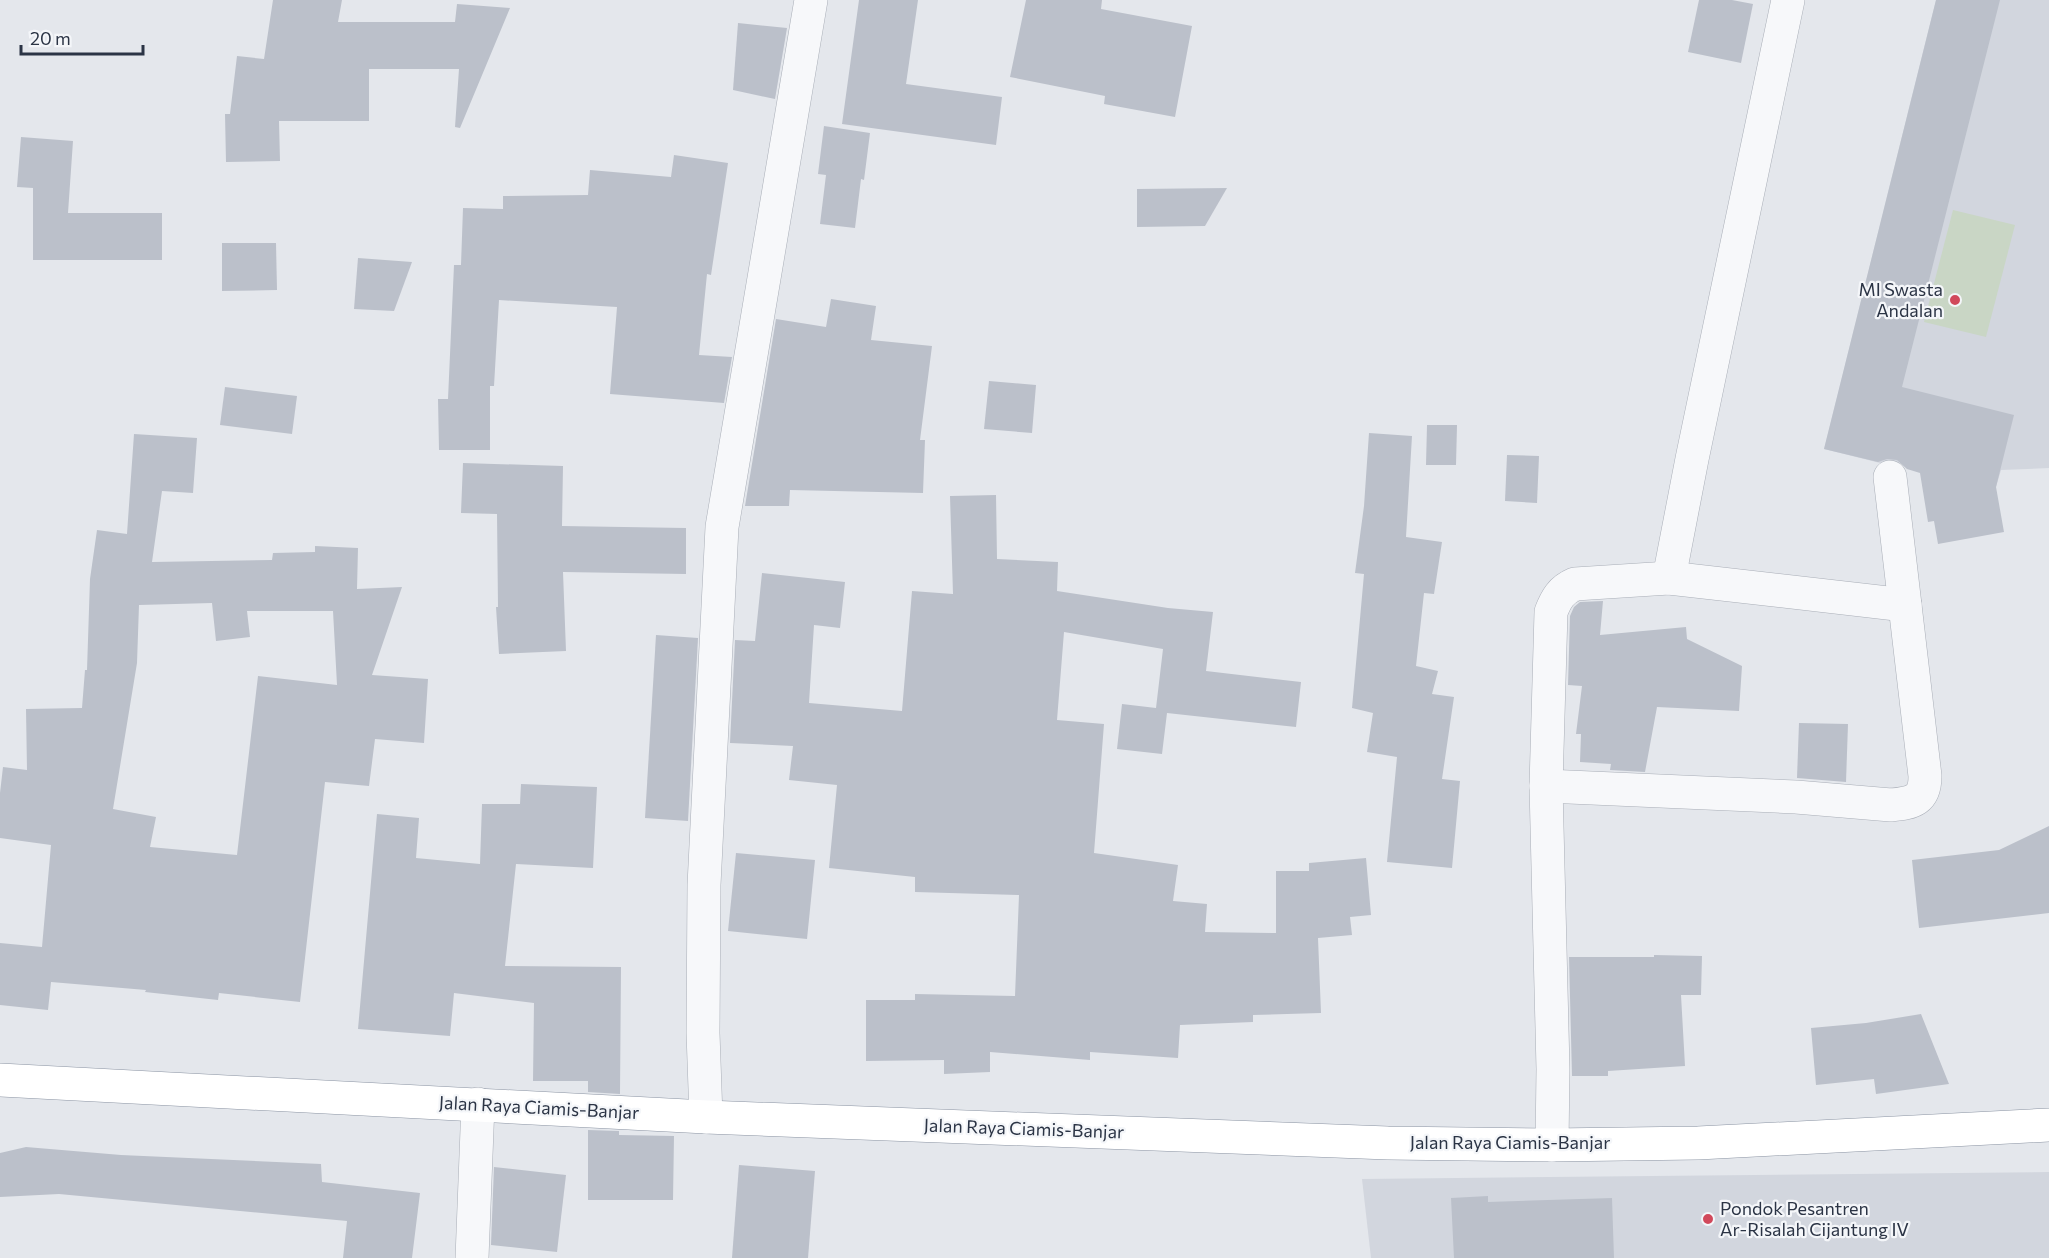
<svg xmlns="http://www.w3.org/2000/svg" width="2049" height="1258" font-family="Commissioner,sans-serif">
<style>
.built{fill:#d2d6de}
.green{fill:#c9d6c5}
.building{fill:#bbc0ca;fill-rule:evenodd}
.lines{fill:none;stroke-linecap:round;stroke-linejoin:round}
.minor-casing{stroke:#a9aeb7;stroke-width:34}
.highway-casing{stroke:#8b94a3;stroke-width:34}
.minor{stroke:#f7f8fa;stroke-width:33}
.highway{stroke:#fff;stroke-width:33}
.poi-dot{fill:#d1495b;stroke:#f4f6f9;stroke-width:2}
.labels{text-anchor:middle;stroke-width:4.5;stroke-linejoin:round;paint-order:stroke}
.poi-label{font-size:18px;fill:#2b3445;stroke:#f4f6f9;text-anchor:end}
.street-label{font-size:18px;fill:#2b3445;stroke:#f4f6f9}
</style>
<rect width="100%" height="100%" fill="#e4e7ec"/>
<g class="built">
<path d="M1936 0H2049V468L2001 470 1996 487 1890 461 1888 465 1824 449Z"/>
<path d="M2049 1172V1258H1371L1362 1179Z"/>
</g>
<path class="green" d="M1953 210 2015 225 1986 337 1924 322Z"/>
<g class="building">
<path d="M273 0H342L338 22H455L457 4 510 8 460 128 455 127 459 69H369V121H279L280 161 226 162 225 114H230L237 56 264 59Z"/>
<path d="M859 0H918L906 84 1002 97 996 145 842 124Z"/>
<path d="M1026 0H1102L1101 9 1192 26 1175 117 1104 104 1105 96 1010 77Z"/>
<path d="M1699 0H1732L1753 4 1741 63 1688 52Z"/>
<path d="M1936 0H2000L1902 387 2014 415 1996 487 2004 532 1938 544 1934 521 1928 522 1920 473 1907 469 1897 460 1887 459 1878 462 1824 449Z"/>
<path d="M738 23 787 28 775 99 733 90Z"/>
<path d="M824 126 870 133 864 180 861 179 855 228 820 224 826 175 818 174Z"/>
<path d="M21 137 73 141 68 213H162V260H33V188L17 187Z"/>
<path d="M674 155 728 163 711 275 707 274 699 355 732 357 724 403 610 394 617 307 499 300 494 386H490V450H439L438 399H448L454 265H461L463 208 503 209V196L588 195 590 170 671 177Z"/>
<path d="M1227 188 1205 226 1137 227V189Z"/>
<path d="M222 243H276L277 290 222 291Z"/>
<path d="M358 258 412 262 394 311 354 309Z"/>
<path d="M831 299 876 306 871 340 932 346 920 440H925L923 493 790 490 789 506H745L776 319 826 327Z"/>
<path d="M989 381 1036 385 1032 433 984 429Z"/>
<path d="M225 387 297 396 292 434 220 425Z"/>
<path d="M1427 425H1457L1456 465H1426Z"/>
<path d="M1369 433 1412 436 1406 537 1442 542 1434 594 1424 593 1416 666 1438 671 1432 694 1454 697 1442 779 1460 781 1452 868 1387 862 1397 757 1367 752 1373 713 1352 708 1364 574 1355 573 1364 506Z"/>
<path d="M134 434 197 438 193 493 162 491 152 562 272 560 273 553 315 552V546L358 548 357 589 402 587 372 675 428 679 424 743 375 739 369 786 325 782 300 1002 219 993 218 1000 145 992 146 990 51 982 48 1010 0 1005V943L42 947 51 845 0 838V793L3 767 27 770 26 709 82 708 85 670H87L90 579 97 530 127 534ZM212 603 216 641 250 637 247 611H333L337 685 258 676 237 855 150 847 156 817 113 809 137 663 139 605Z"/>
<path d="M1507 455 1539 456 1537 503 1505 501Z"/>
<path d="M463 463 563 466 562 526 686 528V574L563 572 566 651 499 654 496 607H498L497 514 461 513Z"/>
<path d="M996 495 997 559 1058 562 1057 591 1168 608 1213 612 1206 671 1301 682 1296 727 1167 713 1162 754 1117 749 1122 704 1156 708 1163 649 1064 632 1057 720 1104 724 1094 853 1178 865 1173 901 1207 904 1205 932 1276 933V871H1309V863L1366 858 1371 915 1350 917 1352 935 1318 938 1321 1013 1253 1015V1022L1180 1025 1178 1058 1090 1052V1060L990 1052V1072L944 1074V1060L866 1061V1000H915V994L1015 996 1019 895 915 892V877L829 868 837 785 789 780 793 746 730 743 735 640 755 641 762 573 845 582 840 628 814 625 809 703 902 711 912 591 953 594 950 496Z"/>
<path d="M1603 601 1600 635 1686 627 1687 639 1742 666 1739 711 1657 707 1645 772 1610 770 1611 764 1580 762 1581 734H1576L1582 686 1568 685 1570 616 1574 607 1580 602Z"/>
<path d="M656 635 698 638 688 821 645 818Z"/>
<path d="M1799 723 1848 724 1846 782 1797 778Z"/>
<path d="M521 784 597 787 593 868 516 864 505 966 621 967 620 1094 588 1092V1081H533L534 1003 454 993 450 1036 358 1029 377 814 419 818 416 858 480 864 482 804H520Z"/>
<path d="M2049 826V913L1919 928 1912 860 1999 850Z"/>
<path d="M736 853 815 860 807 939 728 931Z"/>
<path d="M1654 955 1702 956 1701 995H1681L1685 1066 1608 1071V1076H1572L1569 957H1654Z"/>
<path d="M1921 1014 1949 1084 1876 1094 1874 1079 1816 1085 1811 1028 1866 1023Z"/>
<path d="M588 1130 619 1131V1135L674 1136 673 1200H588Z"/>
<path d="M26 1147 121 1155 321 1164 322 1182 420 1193 412 1258H343L347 1221 59 1194 0 1197V1153Z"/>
<path d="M739 1165 815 1171 808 1258H732Z"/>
<path d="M494 1167 566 1175 557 1252 491 1245Z"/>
<path d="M1488 1196V1202L1612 1198 1614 1258H1454L1451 1198Z"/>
</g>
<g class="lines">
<defs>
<g id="minor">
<path d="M1669 578 1692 459 1788 0"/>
<path d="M1546 786 1796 797 1891 805C1913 803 1925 800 1925 776L1890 477"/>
<path d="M706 1117 703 1033 704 885 722 527 811 0"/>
<path d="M1552 1145 1553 1069 1546 786 1551 612C1556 599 1561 590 1575 584L1669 578 1905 605"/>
<path d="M472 1258 478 1104"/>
</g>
<path id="highway" d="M0 1080 706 1117 1388 1143 1552 1145 1698 1143 2049 1125"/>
</defs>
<use href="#minor" class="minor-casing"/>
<use href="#highway" class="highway-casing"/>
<use href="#minor" class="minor"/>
<use href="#highway" class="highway"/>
</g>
<g class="poi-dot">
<circle cx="1955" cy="300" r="6"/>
<circle cx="1708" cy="1219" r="6"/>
</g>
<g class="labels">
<g class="poi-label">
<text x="1943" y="296">MI Swasta<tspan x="1943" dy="21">Andalan</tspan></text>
<text x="1720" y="1215" text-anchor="start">Pondok Pesantren<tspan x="1720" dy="21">Ar-Risalah Cijantung IV</tspan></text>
</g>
<g class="street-label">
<text transform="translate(539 1108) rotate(3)" y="6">Jalan Raya Ciamis-Banjar</text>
<text transform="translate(1024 1129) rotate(2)" y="6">Jalan Raya Ciamis-Banjar</text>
<text x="1510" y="1149">Jalan Raya Ciamis-Banjar</text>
</g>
</g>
<path d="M21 45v9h122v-9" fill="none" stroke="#2b3445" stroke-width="3"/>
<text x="30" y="45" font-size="18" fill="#2b3445" stroke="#f4f6f9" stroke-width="4.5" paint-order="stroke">20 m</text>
</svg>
